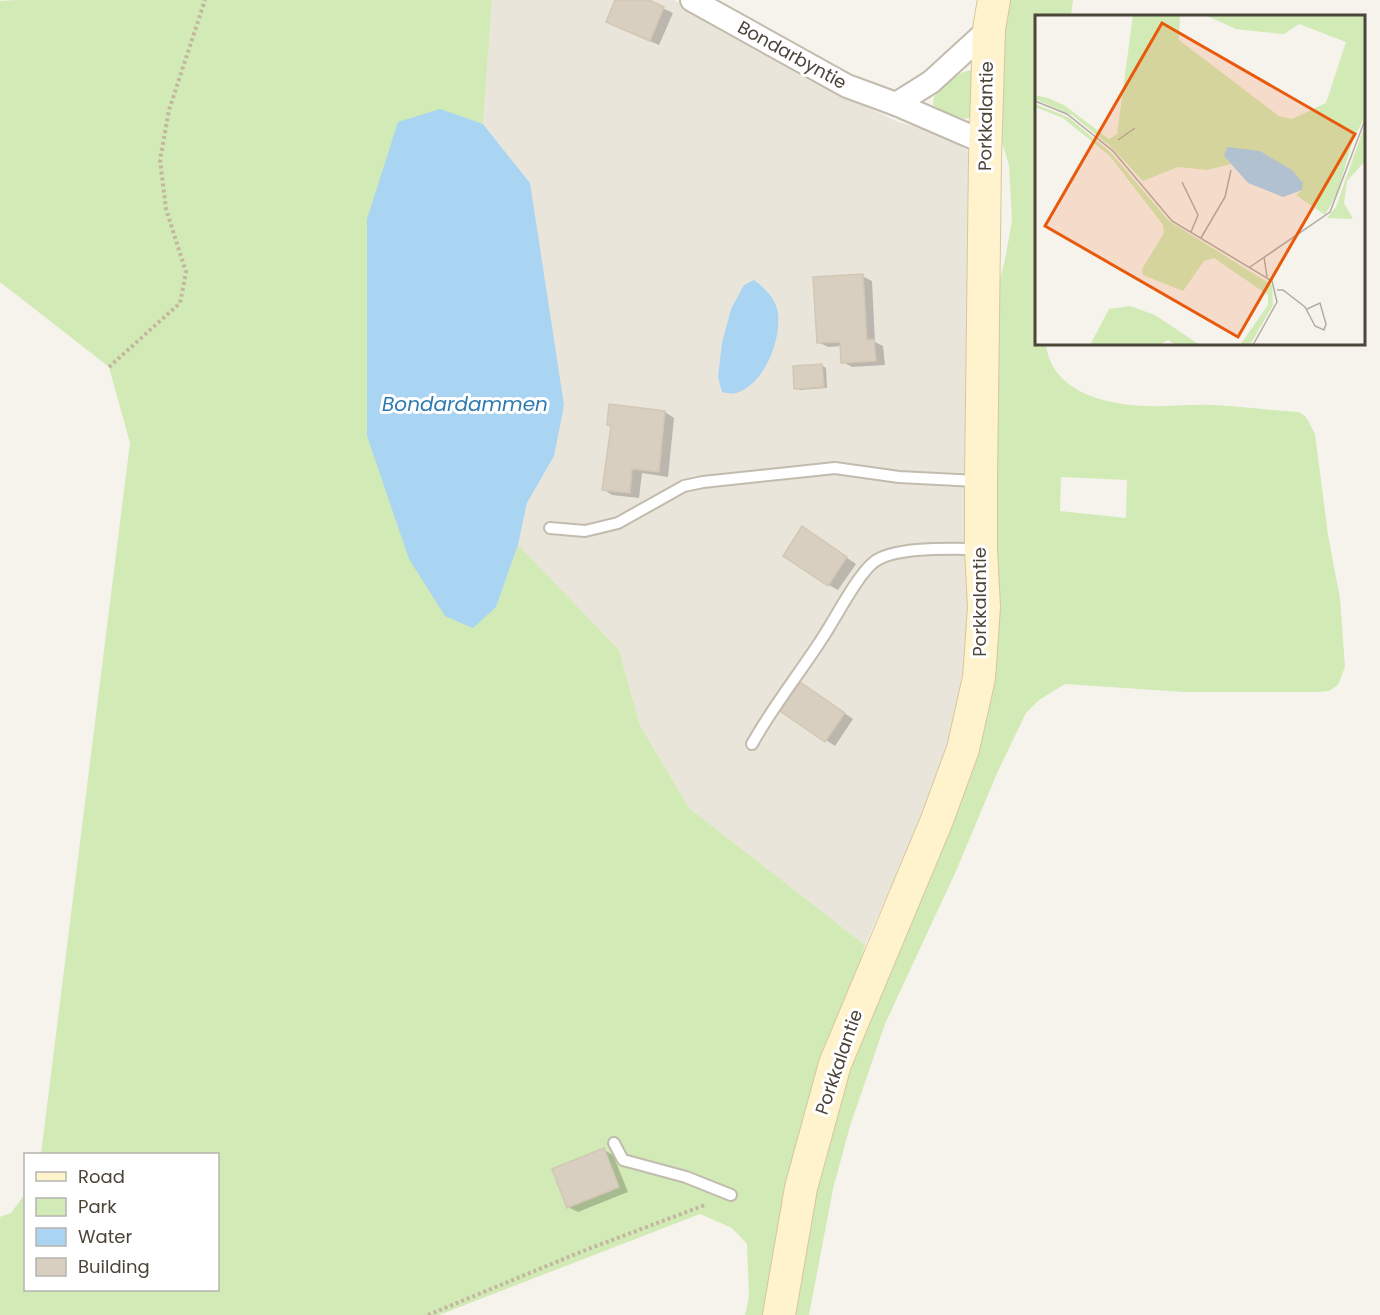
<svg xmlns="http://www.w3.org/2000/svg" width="1380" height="1315" font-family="Poppins,sans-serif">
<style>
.residential{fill:#eae5da}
.green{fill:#d2eab5;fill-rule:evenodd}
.water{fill:#a9d4f2}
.shadow{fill:#0003}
.building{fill:#d8cfc1;stroke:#d3c7b4;stroke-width:1.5}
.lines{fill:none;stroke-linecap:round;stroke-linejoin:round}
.lane-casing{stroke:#c2bbae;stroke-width:14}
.street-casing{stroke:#c2bbae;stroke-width:26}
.secondary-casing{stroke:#d6c79b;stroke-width:34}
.path{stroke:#c4b79f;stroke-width:4;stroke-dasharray:3 3;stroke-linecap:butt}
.lane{stroke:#fff;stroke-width:10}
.street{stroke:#fff;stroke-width:22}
.secondary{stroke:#fff3cd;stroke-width:32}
.labels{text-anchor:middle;stroke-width:6;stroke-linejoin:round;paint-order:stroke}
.street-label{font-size:18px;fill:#4b4439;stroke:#fff}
.water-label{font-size:20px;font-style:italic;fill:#2e7ab2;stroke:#fff}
.inset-road{fill:none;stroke:#b2ada4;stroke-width:1.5}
.view{fill:#e8590c;fill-opacity:0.15;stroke:#e8590c;stroke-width:3}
.inset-edge{fill:none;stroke:#4b4439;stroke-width:3}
</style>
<rect width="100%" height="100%" fill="#f6f3ec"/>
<path class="residential" d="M492 0H674L816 82 898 122 945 134 973 155 967 676 939 777 865 945 689 808 640 725 619 650 517 547 527 503 554 456 530 183 483 124Z"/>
<g class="green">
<path d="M16 0H492L483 124 440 110 496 607 518 545 619 650 640 725 689 808 865 945 783 1211 765 1315H745L749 1297 747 1244 732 1228 700 1214 439 1315H0V1217L11 1213 25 1194 26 1290H218V1154H41L130 443 109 367 0 282V1Z"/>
<path d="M1010 0H1073L1071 16H1036V344H1046C1051 391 1103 404 1144 406 1167 407 1190 404 1213 405 1242 407 1270 410 1299 412L1306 417 1315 434 1328 535 1340 598 1345 667 1338 685 1329 691 1316 692H1184L1065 684 1039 700 1026 713 998 771 956 871 885 1024 850 1126 833 1189 809 1315H792L814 1188 836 1110 872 1009 974 757 992 694 996 638 995 301 1006 255 1012 220 1009 165 1000 136 998 49ZM1061 477 1127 480 1126 518 1060 511Z"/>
<path d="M970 70 973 71V116L965 119 941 111 933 105C933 86 953 75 970 70Z"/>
</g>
<g class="water">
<path d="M440 109 483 124 530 183 564 405 554 456 527 503 518 545 496 607 473 628 445 616 409 559 367 436V219L398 122Z"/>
<path d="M754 280C765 288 777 300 778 314 781 341 764 385 736 393 732 394 726 393 722 392L718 377 722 343 731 309 744 285Z"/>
</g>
<g class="shadow">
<path d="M617 0H645L673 13 659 45 617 27Z"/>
<path d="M862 276 872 281 875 342 883 346 885 365 852 367 843 362 842 346 828 347 818 342Z"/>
<path d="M822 365 826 368 827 388 800 390 796 388 794 367Z"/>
<path d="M610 406 665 412 674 418 668 477 642 473 639 498 612 495 603 489 613 427Z"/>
<path d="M812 534 856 564 838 590 829 585Z"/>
<path d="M809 689 853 719 835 746 782 711Z"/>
<path d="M604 1150 613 1155 628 1192 578 1212 568 1207Z"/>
</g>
<g class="building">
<path d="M615 0H649L664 7 650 41 606 22Z"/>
<path d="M863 274 867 340 874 339 876 361 841 363 840 342 817 343 813 277Z"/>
<path d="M822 364 824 387 794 389 793 366Z"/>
<path d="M609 404 665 411 659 472 632 469 630 493 602 490 611 426 607 425Z"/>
<path d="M802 526 847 557 828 586 783 556Z"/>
<path d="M800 682 845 713 825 742 780 711Z"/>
<path d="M604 1148 619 1187 567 1208 552 1169Z"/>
</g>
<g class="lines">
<defs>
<g id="lane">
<path d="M550 528 585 531 618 523 684 486 703 482 835 468 899 477 977 481"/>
<path d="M752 744C773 706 800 673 823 637 835 619 858 574 874 562 895 546 952 549 977 549"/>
<path d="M614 1143 623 1160 686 1177 731 1195"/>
</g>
<g id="street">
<path d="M692 0 847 86 896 104 986 143"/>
<path d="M896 104 931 82 989 29"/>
</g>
<path id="secondary" d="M779 1315 801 1188 835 1064 937 820 963 749 979 678 984 607 981 549V481L985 158 989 29 994 0"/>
</defs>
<use href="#lane" class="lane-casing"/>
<use href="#street" class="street-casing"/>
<use href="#secondary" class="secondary-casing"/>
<g class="path">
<path d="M109 367 180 303 186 272 166 209 160 160 169 110 205 0"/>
<path d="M428 1315 583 1251 705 1205"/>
</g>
<use href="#lane" class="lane"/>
<use href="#street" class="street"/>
<use href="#secondary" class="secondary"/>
</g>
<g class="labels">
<g class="street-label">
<text transform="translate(792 55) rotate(29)" y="6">Bondarbyntie</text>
<text transform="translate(986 116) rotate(-89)" y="6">Porkkalantie</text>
<text transform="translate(980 602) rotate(-90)" y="6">Porkkalantie</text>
<text transform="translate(839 1062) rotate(-71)" y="6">Porkkalantie</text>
</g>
<g class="water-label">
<text x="465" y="411">Bondardammen</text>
</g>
</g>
<g transform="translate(1035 15)">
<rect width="330" height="330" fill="#f6f3ec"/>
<path d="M98 0H145L144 25 244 101 257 104 291 88 311 27 264 9 249 19 228 17 201 14 170 0H330V102L318 124 303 176 290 200 261 180 267 175 189 141 196 149 172 155 143 152 108 166 76 132 37 100 0 84V80L13 83 29 90 74 124 82 119ZM0 89 33 102 76 138 134 206 237 270 238 290 215 330H205L233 290V280L179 243 169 246 148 276 108 260 107 254 129 218 128 210 75 141 28 103 0 92ZM330 109V146L312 166 309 188 318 204 292 203 301 192ZM95 291 120 300 165 330H141L133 325 124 330H55L74 294Z" fill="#d2eab5"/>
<path d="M192 132 225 136 257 155 268 168 267 175 248 182 213 168 189 141Z" fill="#a9d4f2"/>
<path class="inset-road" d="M0 86 32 99 78 136 137 206 237 266 242 287 218 330M83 125 100 113M147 167 163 200 156 217M166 223 190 182 196 155M229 242 232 262M215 252 295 197 330 105M242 275H248L270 292 280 311 289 315 291 309 285 288 272 294"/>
<path class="view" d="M127 8 320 119 203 322 10 211Z"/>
<rect width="330" height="330" class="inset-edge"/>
</g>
<rect x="24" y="1153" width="195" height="138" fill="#ffffff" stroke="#b7b4b0" stroke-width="1.5"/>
<rect x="36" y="1172" width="30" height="9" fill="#fff3cd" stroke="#b7b4b0" stroke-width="1.5"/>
<text x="78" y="1183" font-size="18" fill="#4b4439">Road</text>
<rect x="36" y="1198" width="30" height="18" fill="#d2eab5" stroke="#b7b4b0" stroke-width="1.5"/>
<text x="78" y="1213" font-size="18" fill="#4b4439">Park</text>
<rect x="36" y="1228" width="30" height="18" fill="#a9d4f2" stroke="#b7b4b0" stroke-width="1.5"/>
<text x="78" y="1243" font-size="18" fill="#4b4439">Water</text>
<rect x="36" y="1258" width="30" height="18" fill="#d8cfc1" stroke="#b7b4b0" stroke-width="1.5"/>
<text x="78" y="1273" font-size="18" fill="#4b4439">Building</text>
</svg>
